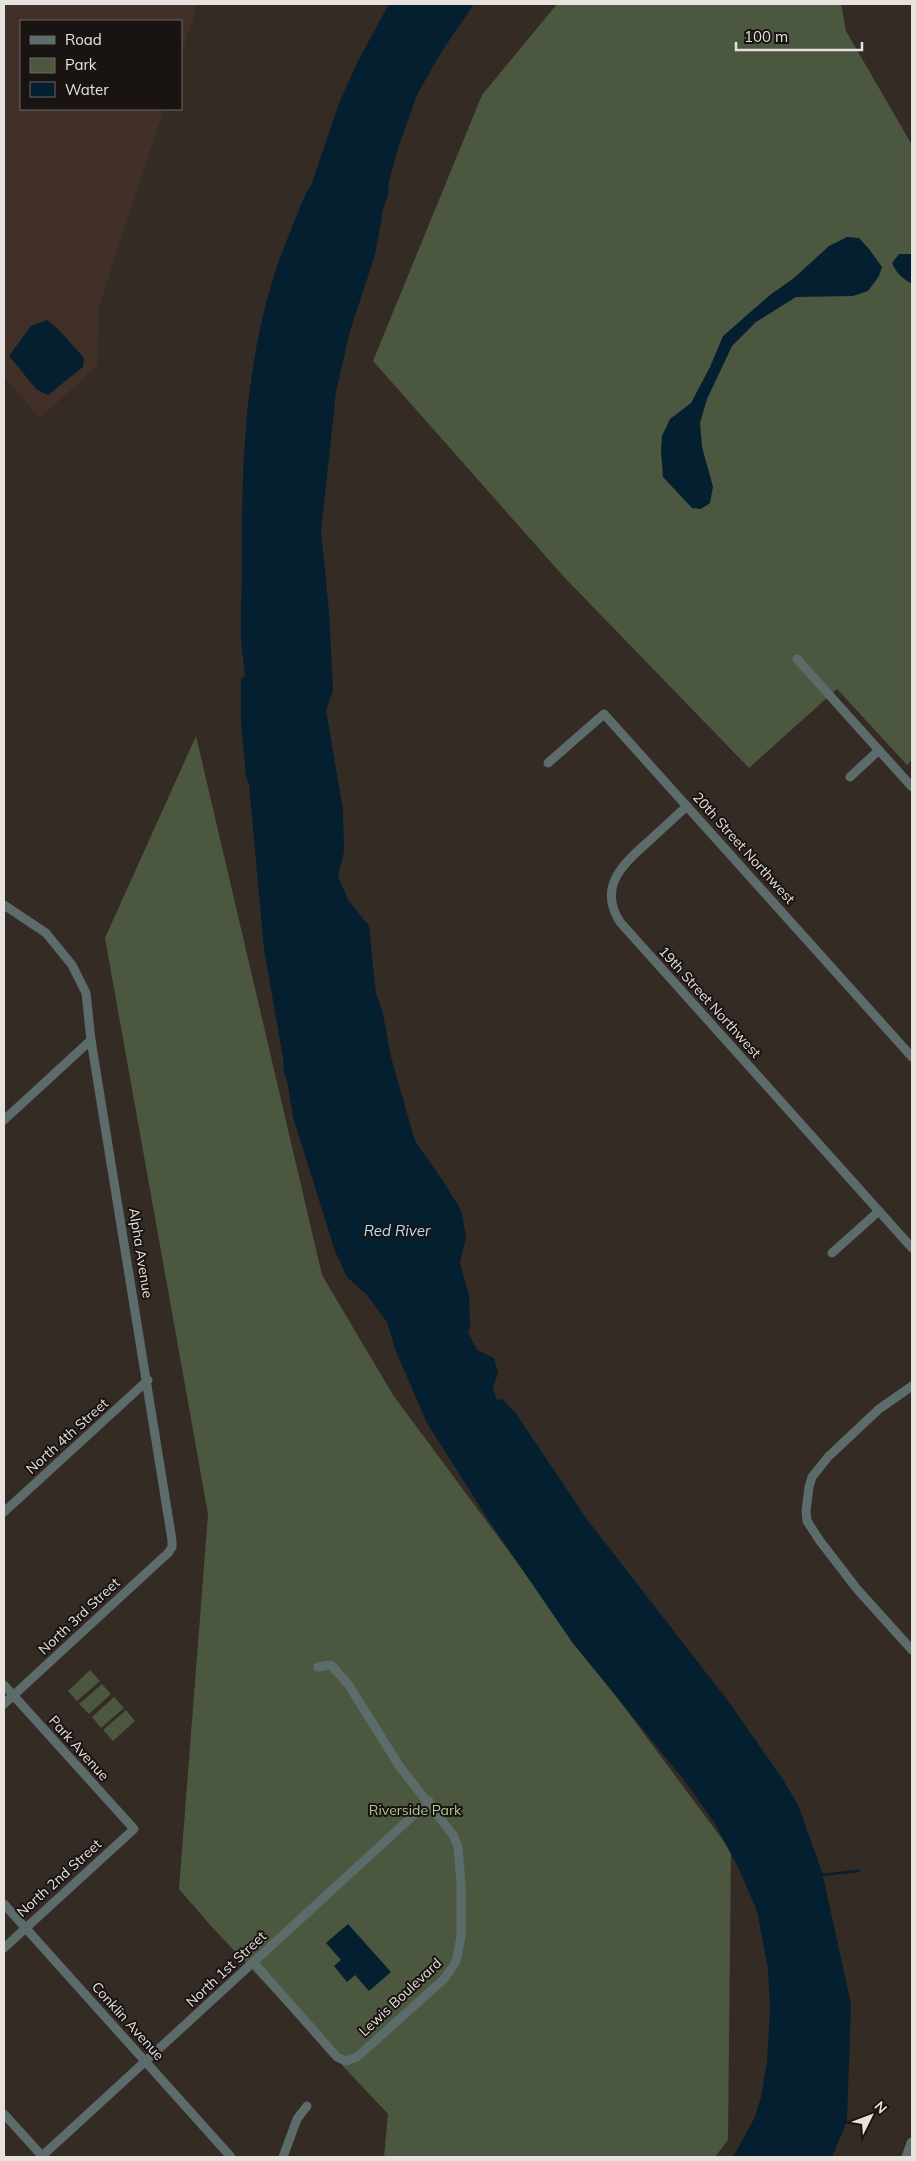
<svg xmlns="http://www.w3.org/2000/svg" width="916" height="2161" font-family="Mulish,sans-serif">
<style>
.industrial{fill:#413027}
.green{fill:#4b573e}
.water{fill:#041f30}
.lines{fill:none;stroke-linecap:round;stroke-linejoin:round}
.stream{stroke:#041f30;stroke-width:2.5}
.minor{stroke:#5b6c6a;stroke-width:9}
.tertiary{stroke:#5b6c6a;stroke-width:11}
.labels{text-anchor:middle;stroke-width:4;stroke-linejoin:round;paint-order:stroke}
.street-label{font-size:14px;fill:#e8e2de;stroke:#191412}
.park-label{font-size:14px;fill:#b0c994;stroke:#191412}
.water-label{font-size:15px;font-style:italic;fill:#b6dfff;stroke:#191412}
</style>
<rect width="100%" height="100%" fill="#342b25"/>
<path class="industrial" d="M4 4H198L181 55V21H21V109H164L99 306 97 366 40 418 4 377Z"/>
<g class="green">
<path d="M557 4H841L846 31 912 145V760L907 765 837 689 749 768 564 577 373 361 482 95Z"/>
<path d="M196 736 322 1275 393 1395 731 1851 728 2140 715 2157H384L388 2114 211 1926 179 1889 208 1514 105 938Z"/>
<path d="M90 1670 100 1681 77 1701 68 1691Z"/>
<path d="M102 1684 111 1694 89 1714 79 1704Z"/>
<path d="M114 1697 124 1708 101 1728 92 1717Z"/>
<path d="M126 1710 135 1721 113 1741 103 1730Z"/>
</g>
<g class="water">
<path d="M389 4H474L440 54 417 95 398 148 389 181 388 195 383 210 375 255 350 331 336 392 321 530 329 611 333 690 326 710 343 810 344 852 338 876 348 900 369 926 376 994 382 1009 391 1057 415 1141 443 1181 461 1210 466 1237 460 1263 469 1295 470 1328 468 1333 477 1350 494 1358 498 1373 493 1388 497 1400 502 1399 515 1412 586 1518 728 1701 782 1778 798 1805 822 1872 851 2004 847 2121 832 2157H733L755 2117 761 2097 767 2061 770 2009 768 1968 757 1911 739 1869 714 1822 684 1780 572 1642 489 1521 427 1423 395 1349 387 1322 367 1295 347 1277 335 1251 293 1117 287 1080 284 1073 283 1058 264 949 249 784 246 776 241 722V680L245 675C244 664 242 653 241 641 240 617 242 590 242 565 241 453 246 334 291 230 295 220 305 192 311 186L339 103 358 61Z"/>
<path d="M847 237 859 238 869 249 882 267 879 276 868 291 853 296 796 297 756 322 732 346 707 399 700 423 702 447 713 487 710 503 701 509 692 508 663 477 661 451 662 436 670 419 691 403 710 367 723 336 770 295 794 278 829 246Z"/>
<path d="M899 254H912V284C903 279 896 273 892 263Z"/>
<path d="M47 320 59 330 84 358 83 367 48 395 37 390 9 356 31 326Z"/>
<path d="M348 1924 391 1972 369 1991 355 1975 347 1982 334 1966 341 1960 326 1943Z"/>
</g>
<g class="lines">
<path class="stream" d="M821 1875 859 1871"/>
<g class="minor">
<path d="M797 659 912 787"/>
<path d="M548 763 604 714 912 1057"/>
<path d="M850 777 879 750"/>
<path d="M687 806C675 817 662 829 650 840 624 863 597 886 620 922L912 1248"/>
<path d="M4 905 46 933 72 965 86 993 91 1040 172 1540V1547L168 1553 4 1704"/>
<path d="M4 1120 91 1040"/>
<path d="M832 1253 879 1211"/>
<path d="M912 1386 879 1409 828 1457 812 1477 809 1487 806 1511 807 1521 820 1541 857 1589 912 1650"/>
<path d="M4 1512 148 1380"/>
<path d="M4 1685 134 1829 4 1948"/>
<path d="M4 1904 231 2157"/>
<path d="M253 1962 337 2057 346 2061 357 2057 444 1979 456 1962 461 1937V1882L458 1847 453 1835 400 1767 348 1684 331 1665 318 1667"/>
<path d="M4 2114 43 2157"/>
<path d="M41 2157 429 1801"/>
<path d="M283 2157 297 2119 307 2106"/>
</g>
<path class="tertiary" d="M907 2157 912 2143"/>
</g>
<g class="labels">
<g class="street-label">
<text transform="translate(744 848) rotate(48)" y="5">20th Street Northwest</text>
<text transform="translate(710 1002) rotate(48)" y="5">19th Street Northwest</text>
<text transform="translate(141 1253) rotate(81)" y="5">Alpha Avenue</text>
<text transform="translate(67 1436) rotate(-42)" y="5">North 4th Street</text>
<text transform="translate(79 1616) rotate(-43)" y="5">North 3rd Street</text>
<text transform="translate(79 1748) rotate(48)" y="5">Park Avenue</text>
<text transform="translate(59 1878) rotate(-42)" y="5">North 2nd Street</text>
<text transform="translate(226 1969) rotate(-43)" y="5">North 1st Street</text>
<text transform="translate(400 1997) rotate(-43)" y="5">Lewis Boulevard</text>
<text transform="translate(128 2021) rotate(48)" y="5">Conklin Avenue</text>
</g>
<g class="park-label">
<text x="415" y="1815">Riverside Park</text>
</g>
<g class="water-label">
<text x="397" y="1236">Red River</text>
</g>
</g>
<rect width="916" height="2161" fill="none" stroke="#e8e2de" stroke-width="10"/>
<rect x="20" y="20" width="162" height="90" fill="#191412" stroke="#6c6664"/>
<rect x="30" y="36" width="25" height="8" fill="#5b6c6a" stroke="#6c6664"/>
<text x="65" y="45" font-size="15" fill="#e8e2de">Road</text>
<rect x="30" y="58" width="25" height="15" fill="#4b573e" stroke="#6c6664"/>
<text x="65" y="70" font-size="15" fill="#e8e2de">Park</text>
<rect x="30" y="82" width="25" height="15" fill="#041f30" stroke="#6c6664"/>
<text x="65" y="95" font-size="15" fill="#e8e2de">Water</text>
<g transform="translate(871 2116) rotate(48)" stroke="#191412" stroke-width="4" paint-order="stroke">
<path d="M0-4L9 19L0 12L-9 19Z" fill="#e8e2de"/>
<text y="-8" font-size="14" font-weight="bold" text-anchor="middle" fill="#e8e2de">N</text>
</g>
<path d="M736 42v8h126v-8" fill="none" stroke="#e8e2de" stroke-width="2.5"/>
<text x="744" y="42" font-size="15" fill="#e8e2de" stroke="#191412" stroke-width="4" paint-order="stroke">100 m</text>
</svg>
